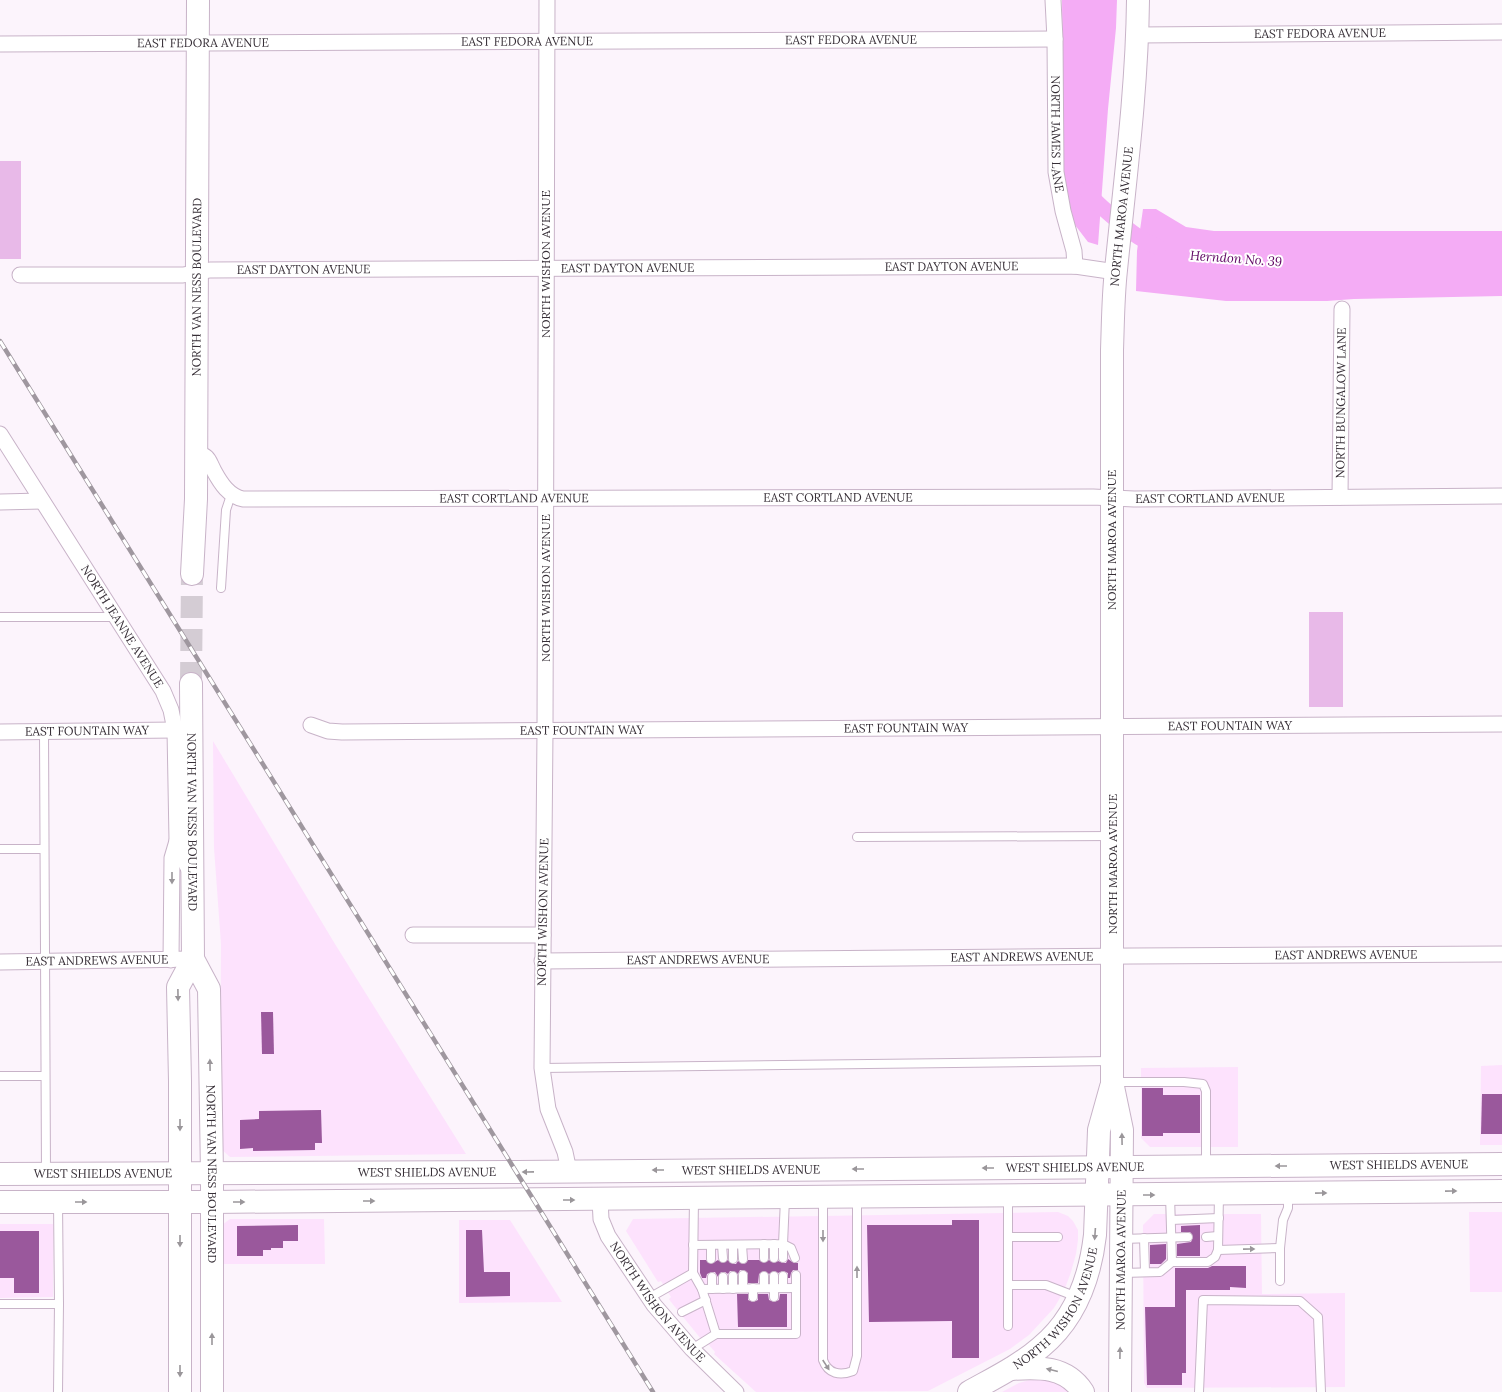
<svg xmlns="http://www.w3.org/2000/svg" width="1502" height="1392" font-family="Lora,serif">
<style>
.built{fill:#fde2fd}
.green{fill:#e8b9e8}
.water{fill:#f4acf5}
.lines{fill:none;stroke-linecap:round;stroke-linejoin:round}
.canal{stroke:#f4acf5;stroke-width:16}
.building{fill:#9a589c}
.secondary-tunnel{stroke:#d4ccd4;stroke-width:22;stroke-dasharray:22 11;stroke-linecap:butt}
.lane-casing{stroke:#c8b3c8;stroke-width:10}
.street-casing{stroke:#c8b3c8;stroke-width:17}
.secondary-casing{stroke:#c8b3c8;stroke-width:24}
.lane{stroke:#fff;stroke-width:8}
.street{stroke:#fff;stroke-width:15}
.secondary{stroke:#fff;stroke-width:22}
.rail-casing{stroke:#9f979f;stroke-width:4.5}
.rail{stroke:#fff;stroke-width:3;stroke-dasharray:9;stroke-linecap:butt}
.oneway{fill:#9a969a}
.labels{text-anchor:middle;stroke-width:4;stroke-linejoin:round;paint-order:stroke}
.street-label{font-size:12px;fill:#362e36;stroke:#fff}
.water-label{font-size:13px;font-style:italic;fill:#5d0261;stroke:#fff}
</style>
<rect width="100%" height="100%" fill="#fcf4fc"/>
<g class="built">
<path d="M213 741 335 944 466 1154 230 1157 220 1148 221 944 214 848Z"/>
<path d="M1502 1065V1145H1480L1481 1066Z"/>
<path d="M1238 1067V1147H1150L1141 1138V1068Z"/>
<path d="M1058 1212 1068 1216 1073 1221 1078 1230V1240L1076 1254 1071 1272 1064 1291 1054 1308 1029 1335 1010 1349 928 1391 756 1392 714 1354 715 1352 703 1338 701 1339 671 1302 669 1299 671 1297 661 1281 658 1282 626 1231 633 1219Z"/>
<path d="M1469 1212H1502V1292H1470Z"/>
<path d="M1154 1214H1261L1262 1294 1345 1293V1387L1147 1388 1144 1383 1143 1225Z"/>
<path d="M230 1219H324L325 1264H222V1225Z"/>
<path d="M459 1220H510L562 1302 459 1303Z"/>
<path d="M0 1224H53V1297L0 1298Z"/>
<path d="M1033 1379H1046L1056 1382 1065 1387 1069 1392H1002L1019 1383Z"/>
</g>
<g class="green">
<rect x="0" y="161" width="21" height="98"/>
<rect x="1309" y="612" width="34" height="95"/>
</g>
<g class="water">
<path d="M1062 0H1117L1116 28 1108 109 1098 245 1088 242 1075 225 1068 201 1064 174Z"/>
<path d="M1143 209H1156L1186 227 1214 231H1502V296L1354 299 1327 301H1226L1136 291 1137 251Z"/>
</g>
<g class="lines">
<path class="canal" d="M1087 190C1090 199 1133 235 1144 240 1148 243 1154 245 1158 247"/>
</g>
<g class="building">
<path d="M261 1012H273L274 1054H262Z"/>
<path d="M1142 1088H1163V1095H1200V1133H1163V1136H1142Z"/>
<path d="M1482 1094H1502V1134H1481Z"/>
<path d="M321 1110 322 1143H315V1150L253 1151V1148L240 1149V1120L259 1119V1111Z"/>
<path d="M952 1220H979V1358H952V1321L869 1322 867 1225H952Z"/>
<path d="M298 1225V1241H283V1248H271V1250H263V1256H237V1226Z"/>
<path d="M1200 1225V1256H1177V1244L1191 1242 1193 1237 1190 1232H1181V1226Z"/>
<path d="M466 1230H482L484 1272H510V1296L466 1297Z"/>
<path d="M0 1231H39V1293H14V1278H0Z"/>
<path d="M1166 1244V1259L1161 1264H1150V1245Z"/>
<path d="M788 1259 794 1263H798V1270H793L791 1273 790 1278H788V1273L783 1271 778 1273 774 1271 769 1274 764 1271 759 1274 758 1283H748V1273L743 1270H740L738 1274 733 1271H730L728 1274 725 1272H721L718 1277 715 1272H712L707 1274 706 1278H702L700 1273V1260H706L711 1264 718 1260 723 1263 728 1260 733 1264H736L738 1261 743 1264 746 1263 748 1260H759L764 1263 769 1260 774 1263 778 1261 783 1263H786Z"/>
<path d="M1212 1266H1246V1288L1230 1287V1290H1186V1373H1182V1385H1147L1145 1307H1175V1268H1208Z"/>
<path d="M737 1294H748V1300L753 1302 758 1300V1294H768L769 1300 774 1302 779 1300 780 1294H787V1327H738Z"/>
</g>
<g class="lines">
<path class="secondary-tunnel" d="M191 684 192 574"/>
<defs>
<g id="lane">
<path d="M221 588 226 510 231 495"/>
<path d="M0 617H115"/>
<path d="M44 731 46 1173"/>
<path d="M857 837 1112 836"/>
<path d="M0 849H44"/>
<path d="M542 1068 1111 1061"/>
<path d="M0 1076H45"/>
<path d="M1113 1082H1184L1203 1084 1206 1091V1166"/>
<path d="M1170 1195 1172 1262H1208L1215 1257 1218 1250 1219 1195"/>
<path d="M823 1198V1360C828 1374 840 1376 853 1371L857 1356V1198"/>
<path d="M1171 1220 1219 1218"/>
<path d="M1008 1237H1058"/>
<path d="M1206 1237 1218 1236"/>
<path d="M1144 1238 1145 1272"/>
<path d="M1122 1239 1188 1237"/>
<path d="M764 1244V1258"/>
<path d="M774 1244V1258"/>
<path d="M693 1245 783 1244 785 1199"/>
<path d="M711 1245V1259"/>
<path d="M722 1245 723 1258"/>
<path d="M733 1245V1259"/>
<path d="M742 1245 743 1259"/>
<path d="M1218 1250 1280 1248"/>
<path d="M783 1258V1244L791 1248 795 1258"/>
<path d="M1122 1273 1160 1272 1172 1262"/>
<path d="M743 1275V1288"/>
<path d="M733 1276V1289"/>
<path d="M764 1276V1288"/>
<path d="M774 1276V1297"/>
<path d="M783 1276V1288"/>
<path d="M712 1277V1289"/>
<path d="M723 1277V1289"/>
<path d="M1280 1281V1248L1283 1220 1288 1208V1194"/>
<path d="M1008 1285H1046L1077 1297"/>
<path d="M753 1288V1297"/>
<path d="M702 1289 796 1288"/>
<path d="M649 1298 693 1273 694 1199"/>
<path d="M0 1304H59L58 1202"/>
<path d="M682 1312 706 1300"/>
<path d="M1008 1326V1197"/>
<path d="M716 1334H796V1275"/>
<path d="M692 1349 716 1334 702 1289 693 1273"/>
<path d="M58 1392 59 1304"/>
<path d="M1199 1392 1203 1300 1300 1301 1318 1317 1321 1392"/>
</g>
<g id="street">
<path d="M547 0 545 731 542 1068 548 1109 565 1152 569 1171"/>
<path id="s1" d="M1053 0 1055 39 1056 172 1063 211 1074 251 1075 266"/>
<path id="s2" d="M1137 35 1502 32"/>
<path id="s3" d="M0 44 1055 39"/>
<path id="s4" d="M20 275H183L210 270 1075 266 1116 272"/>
<path id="s5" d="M0 434 163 691 171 710 175 730 177 840 180 853 190 871"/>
<path id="s6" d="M196 452C210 457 208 460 214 471 221 484 229 496 243 499L1093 497 1134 499 1502 496"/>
<path id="s7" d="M1340 497 1342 309"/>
<path d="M0 502 42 501"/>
<path id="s8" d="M311 725 328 731 342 732 1502 724"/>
<path id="s9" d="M0 732 175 730"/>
<path d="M413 935H543"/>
<path d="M171 960 172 858 177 841"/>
<path id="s10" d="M542 961 1133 956 1502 954"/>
<path id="s11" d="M0 962 193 959"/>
<path id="s12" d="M600 1199 601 1219 608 1236 654 1305 692 1349 736 1392"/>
</g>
<g id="secondary">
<path id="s13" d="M192 574 196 499 198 0"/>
<path id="s14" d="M191 684 193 959 209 989 212 1174V1392"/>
<path id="s15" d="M0 1174 517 1172 1502 1164"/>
<path d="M0 1202H212L1502 1191"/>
<path d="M1011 1369C1039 1367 1066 1366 1083 1392"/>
<path d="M180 1392V1081L178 987 193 959"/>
<path id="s16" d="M969 1392C994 1378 1019 1366 1041 1347 1075 1319 1090 1278 1095 1235L1099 1130 1111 1087"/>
<path id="s17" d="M1120 1392 1122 1130 1112 1082V350C1113 323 1113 297 1116 270 1125 180 1137 90 1138 0"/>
</g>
</defs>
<use href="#lane" class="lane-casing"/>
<use href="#street" class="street-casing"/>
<use href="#secondary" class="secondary-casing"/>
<use href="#lane" class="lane"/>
<use href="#street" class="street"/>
<use href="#secondary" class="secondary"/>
<defs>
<path id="rail" d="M0 341 653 1392"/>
</defs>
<use href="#rail" class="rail-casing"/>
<use href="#rail" class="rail"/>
</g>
<defs><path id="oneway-solid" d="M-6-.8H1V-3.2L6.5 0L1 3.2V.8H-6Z"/></defs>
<g class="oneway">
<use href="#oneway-solid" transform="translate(172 878) rotate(90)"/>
<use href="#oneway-solid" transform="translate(178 995) rotate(89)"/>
<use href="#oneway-solid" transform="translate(210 1065) rotate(-91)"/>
<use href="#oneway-solid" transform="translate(180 1125) rotate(90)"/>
<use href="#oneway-solid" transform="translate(1122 1139) rotate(-91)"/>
<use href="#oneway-solid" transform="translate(1281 1166) rotate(180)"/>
<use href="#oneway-solid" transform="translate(988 1168) rotate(180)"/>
<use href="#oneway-solid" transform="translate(858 1169) rotate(180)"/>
<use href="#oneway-solid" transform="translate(658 1170) rotate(180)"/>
<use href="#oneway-solid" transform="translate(528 1172) rotate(179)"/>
<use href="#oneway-solid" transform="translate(1451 1191) rotate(-1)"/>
<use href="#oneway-solid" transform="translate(1321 1193) rotate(-1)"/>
<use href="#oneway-solid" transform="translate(1149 1195)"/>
<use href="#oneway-solid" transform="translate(569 1200)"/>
<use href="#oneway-solid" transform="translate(369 1201)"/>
<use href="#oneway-solid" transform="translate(81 1202)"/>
<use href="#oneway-solid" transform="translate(239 1202)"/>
<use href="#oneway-solid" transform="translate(1095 1234) rotate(94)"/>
<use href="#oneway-solid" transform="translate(823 1236) rotate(90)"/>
<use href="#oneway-solid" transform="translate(180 1241) rotate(90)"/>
<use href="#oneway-solid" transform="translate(1249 1249) rotate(-1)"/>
<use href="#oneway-solid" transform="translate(857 1272) rotate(-90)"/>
<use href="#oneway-solid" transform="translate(212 1339) rotate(-90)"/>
<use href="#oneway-solid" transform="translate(1120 1353) rotate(-89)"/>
<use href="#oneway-solid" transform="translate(826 1365) rotate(57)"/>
<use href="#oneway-solid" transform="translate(1052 1370) rotate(-166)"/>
<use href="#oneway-solid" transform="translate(180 1371) rotate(90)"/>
</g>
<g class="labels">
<g class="street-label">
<text dy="4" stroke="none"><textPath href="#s2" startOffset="183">EAST FEDORA AVENUE</textPath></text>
<text dy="4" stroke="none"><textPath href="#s3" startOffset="851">EAST FEDORA AVENUE</textPath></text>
<text dy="4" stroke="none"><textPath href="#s3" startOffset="527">EAST FEDORA AVENUE</textPath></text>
<text dy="4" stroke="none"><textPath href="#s3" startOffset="203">EAST FEDORA AVENUE</textPath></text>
<text dy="4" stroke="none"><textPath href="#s1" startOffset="134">NORTH JAMES LANE</textPath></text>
<text dy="4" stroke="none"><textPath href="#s17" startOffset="1177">NORTH MAROA AVENUE</textPath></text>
<text transform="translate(546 264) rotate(-90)" y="4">NORTH WISHON AVENUE</text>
<text dy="4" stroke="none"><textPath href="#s4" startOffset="932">EAST DAYTON AVENUE</textPath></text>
<text dy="4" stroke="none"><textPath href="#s4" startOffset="608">EAST DAYTON AVENUE</textPath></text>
<text dy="4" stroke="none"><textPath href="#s4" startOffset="284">EAST DAYTON AVENUE</textPath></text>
<text dy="4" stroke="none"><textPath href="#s13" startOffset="287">NORTH VAN NESS BOULEVARD</textPath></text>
<text dy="4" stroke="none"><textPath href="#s7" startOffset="94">NORTH BUNGALOW LANE</textPath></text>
<text dy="4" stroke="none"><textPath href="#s6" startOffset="664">EAST CORTLAND AVENUE</textPath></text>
<text dy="4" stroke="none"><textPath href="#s6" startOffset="1036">EAST CORTLAND AVENUE</textPath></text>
<text dy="4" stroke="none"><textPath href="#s6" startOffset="340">EAST CORTLAND AVENUE</textPath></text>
<text transform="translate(1112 540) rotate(-90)" y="4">NORTH MAROA AVENUE</text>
<text transform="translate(546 588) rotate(-90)" y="4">NORTH WISHON AVENUE</text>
<text dy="4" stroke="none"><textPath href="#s5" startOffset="228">NORTH JEANNE AVENUE</textPath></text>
<text dy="4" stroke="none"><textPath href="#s8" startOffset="920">EAST FOUNTAIN WAY</textPath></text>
<text dy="4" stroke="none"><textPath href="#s8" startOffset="596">EAST FOUNTAIN WAY</textPath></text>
<text dy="4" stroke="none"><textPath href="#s9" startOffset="87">EAST FOUNTAIN WAY</textPath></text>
<text dy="4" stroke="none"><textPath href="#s8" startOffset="272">EAST FOUNTAIN WAY</textPath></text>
<text dy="4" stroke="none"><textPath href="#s14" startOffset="138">NORTH VAN NESS BOULEVARD</textPath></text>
<text transform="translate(1113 864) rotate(-90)" y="4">NORTH MAROA AVENUE</text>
<text transform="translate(543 912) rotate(-89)" y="4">NORTH WISHON AVENUE</text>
<text dy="4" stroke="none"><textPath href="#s10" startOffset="804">EAST ANDREWS AVENUE</textPath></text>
<text dy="4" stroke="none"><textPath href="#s10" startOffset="480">EAST ANDREWS AVENUE</textPath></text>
<text dy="4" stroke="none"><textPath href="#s10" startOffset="156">EAST ANDREWS AVENUE</textPath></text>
<text dy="4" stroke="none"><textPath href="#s11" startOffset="97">EAST ANDREWS AVENUE</textPath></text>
<text dy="4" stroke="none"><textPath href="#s15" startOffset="1399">WEST SHIELDS AVENUE</textPath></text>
<text dy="4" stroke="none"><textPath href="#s15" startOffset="1075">WEST SHIELDS AVENUE</textPath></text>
<text dy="4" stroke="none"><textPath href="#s15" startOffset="751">WEST SHIELDS AVENUE</textPath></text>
<text dy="4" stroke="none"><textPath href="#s15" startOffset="427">WEST SHIELDS AVENUE</textPath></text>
<text dy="4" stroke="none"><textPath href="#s15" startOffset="103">WEST SHIELDS AVENUE</textPath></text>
<text dy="4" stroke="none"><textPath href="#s14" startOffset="494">NORTH VAN NESS BOULEVARD</textPath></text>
<text dy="4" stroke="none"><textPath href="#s17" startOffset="132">NORTH MAROA AVENUE</textPath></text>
<text dy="4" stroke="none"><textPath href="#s12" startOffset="121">NORTH WISHON AVENUE</textPath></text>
<text dy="4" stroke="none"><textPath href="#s16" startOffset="126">NORTH WISHON AVENUE</textPath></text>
</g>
<g class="water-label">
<text transform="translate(1236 258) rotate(4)" y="5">Herndon No. 39</text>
</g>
</g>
</svg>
